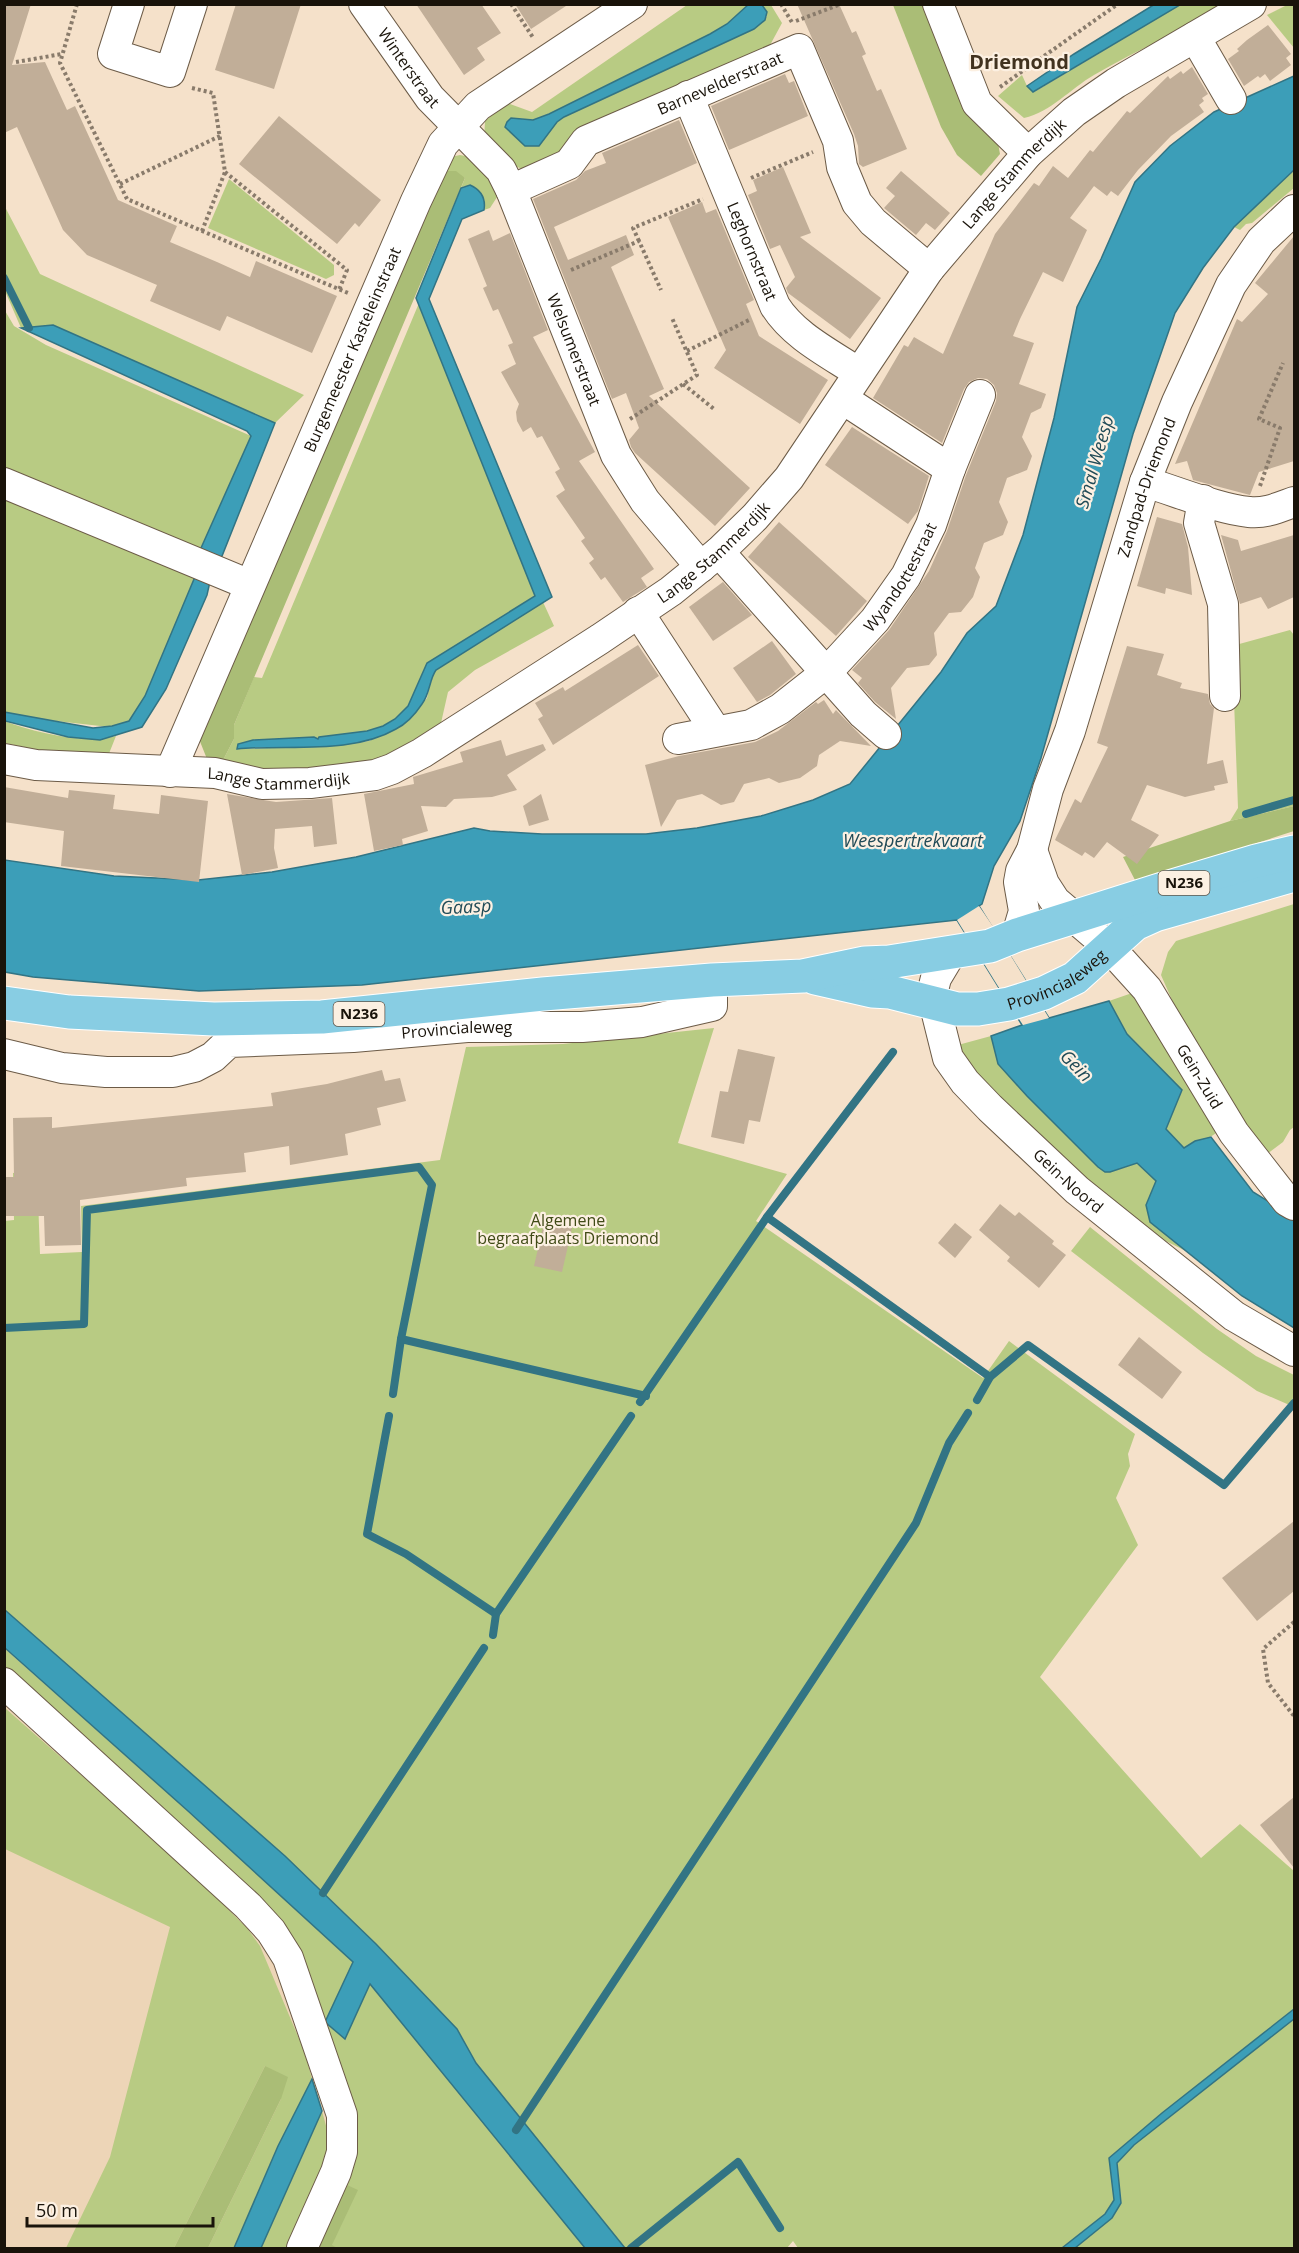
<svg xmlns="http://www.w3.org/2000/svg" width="1299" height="2253" font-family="'Open Sans',sans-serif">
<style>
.built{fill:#edd5b7}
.green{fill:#b8cb83}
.forest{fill:#aabd76}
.water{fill:#3c9eb8;stroke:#327484;stroke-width:1.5}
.pier{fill:#f5e1ca}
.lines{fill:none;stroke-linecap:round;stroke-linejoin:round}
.stream{stroke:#327484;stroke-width:8}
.building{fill:#c1ae98}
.minor-casing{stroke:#6c5b47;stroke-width:32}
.major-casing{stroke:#fff;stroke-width:35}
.path{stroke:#897b6b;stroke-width:4;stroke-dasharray:3 3;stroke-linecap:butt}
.minor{stroke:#fff;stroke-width:30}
.major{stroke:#88cde3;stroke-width:33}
.labels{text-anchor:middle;stroke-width:4.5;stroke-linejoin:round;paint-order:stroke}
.shield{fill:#fcf0e2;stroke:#5d554b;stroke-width:1.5}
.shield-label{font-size:15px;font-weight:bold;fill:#19130a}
.street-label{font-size:16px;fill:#19130a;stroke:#fcf0e2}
.park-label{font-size:16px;fill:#404b17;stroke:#fcf0e2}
.water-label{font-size:18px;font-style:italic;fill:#214b57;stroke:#fcf0e2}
.quarter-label{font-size:20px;font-weight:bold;fill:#41321f;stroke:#fcf0e2}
</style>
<rect width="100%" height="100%" fill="#f5e1ca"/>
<path class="built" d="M4 1627 325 1913 610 2248H5Z"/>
<g class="green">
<path d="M1289 4 1294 5V48L1267 15Z"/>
<path d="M687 5H749L727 24 710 34 549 114 533 120 513 118 505 127 525 146H539L557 122 564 117 754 29 767 16 762 5H771L782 23 769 47 526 170C515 169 487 147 485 136 484 131 485 125 485 121L507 103 532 112Z"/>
<path d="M1180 5H1233C1186 28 1139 49 1094 75 1070 89 1051 112 1024 118L998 96 1022 75 1027 86 1034 92Z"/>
<path d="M460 155 470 157 501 191 490 208 484 210 485 204 465 186 461 188 465 178 442 171 451 157Z"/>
<path d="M1294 170V188L1252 223 1246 224 1240 230 1234 227Z"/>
<path d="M229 179 334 265V275L326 279 208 228Z"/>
<path d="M4 205 40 274 304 395 275 423 53 325 21 328 5 291Z"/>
<path d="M419 303 535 596 427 663 408 706 395 719 383 726 367 731 318 739H314V737L253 740 237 749 324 746 369 741 396 729 406 722 427 698 432 675 436 670 543 602 554 626 475 670 448 692 441 723 387 756 354 768 318 773 220 766 234 739V725L254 677 262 678Z"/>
<path d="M4 309 14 326 46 345 251 436 201 548 197 572 145 696 129 721 127 729 47 720 5 713Z"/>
<path d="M1290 630 1294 635V806L1230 821 1238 808 1232 646Z"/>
<path d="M4 721C38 733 81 744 116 736L106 761 72 757 5 743Z"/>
<path d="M1294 904V1127L1290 1130 1283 1142 1254 1164 1231 1135 1161 975 1168 952 1176 941Z"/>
<path d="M1135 992 1216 1133C1207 1140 1195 1142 1184 1148L1166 1129 1182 1090 1127 1034 1109 1001Z"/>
<path d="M714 1028 678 1143 787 1174 756 1221 983 1378 1009 1341 1135 1434 1128 1454 1130 1466 1116 1498 1138 1545 1040 1677 1201 1858 1240 1824 1294 1871V2009L1162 2113 1109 2158 1115 2200 1105 2214 1062 2248H798L793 2241 787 2248H625L476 2063 457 2029 376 1944 285 1856 5 1610 4 1221 14 1220 13 1173 37 1170 40 1254 82 1252 81 1206 440 1160 466 1047 563 1044Z"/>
<path d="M991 1036 998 1064 1027 1096 1110 1172 1137 1163 1156 1181 1146 1205 1150 1222 1186 1251 1117 1217 967 1069 958 1045Z"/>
<path d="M1090 1227 1217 1329 1256 1356 1294 1375V1407L1257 1391 1203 1353 1071 1251Z"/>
<path d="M4 1648 188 1811 354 1963 325 2022 345 2038 370 1984 585 2248H337L332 2246 336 2180 343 2163 296 1979 5 1671Z"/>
<path d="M5 1708 181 1863 247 1928 260 1946 305 2053 312 2079 278 2146 234 2248H208L281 2099 265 2066 174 2248H66L110 2157 170 1927 5 1849Z"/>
<path d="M1294 2019V2248H1075L1112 2218 1121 2203 1117 2163 1134 2145Z"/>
<path d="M322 2111 328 2133 326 2164 290 2248H261Z"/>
</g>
<g class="forest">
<path d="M893 5H925L998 143 1000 154 981 176 957 155 941 127Z"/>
<path d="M442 171H456L465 178 234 725V739L220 766 207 759 199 739Z"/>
<path d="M1294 806V831L1257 843 1207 866 1135 880 1123 857 1230 821Z"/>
<path d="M265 2066 288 2077 281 2099 208 2248H174Z"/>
<path d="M336 2180 358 2190 332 2245 337 2248H308Z"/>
</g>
<g class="water">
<path d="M749 4 762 5 767 12 765 20 754 29 564 117 557 122 539 146H525L505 127 507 122 511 118 533 120 549 114 710 34 727 24Z"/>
<path d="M1155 4 1180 5 1033 92 1027 86 1074 54Z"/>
<path d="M1294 76V170L1234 227 1203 268 1175 313 1133 434 1041 758 1020 821 994 866 982 904 979 906 1049 1018 1109 1001 1127 1034 1182 1090 1166 1129 1184 1148 1195 1141 1211 1137 1253 1192 1294 1217V1328L1242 1296 1150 1222 1146 1205 1156 1181 1137 1163 1110 1172H1105L1098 1167 1027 1096 998 1064 991 1036 1022 1025 957 920 362 985 199 991 33 977 5 972V860L114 876 198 880 272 872 356 857 474 828 490 831 542 834H646L697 828 761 816 813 800 850 784 941 672 967 633 996 606 1023 535 1054 418 1077 307 1101 259 1135 182 1170 146 1214 112Z"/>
<path d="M470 185C481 190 486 198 484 210L462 219 429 299 552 597 436 670C429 680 430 694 422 704 416 713 406 724 396 729 351 755 287 744 237 749L238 744 253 740 314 737 318 739 319 737 367 731 383 726 395 719 408 706 427 663 535 596 416 298 461 188Z"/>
<path d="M53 325 275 423 222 556 217 561 204 557 201 548 251 436 247 431 21 328Z"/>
<path d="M197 572 211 577 207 595 166 689 142 727 100 740 68 737 5 721 4 712 93 728 112 726 129 721 145 696Z"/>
<path d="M5 1610 285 1856 376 1944 457 2029 476 2063 625 2248H585L370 1984 345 2039 325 2022 353 1962 188 1811 5 1648Z"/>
<path d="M1294 2009V2019L1134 2145 1117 2163 1121 2203 1112 2218 1075 2248H1062L1105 2214 1114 2200 1109 2158 1162 2113Z"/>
<path d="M312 2079 322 2111 261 2248H234L278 2146Z"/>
</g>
<path class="pier" d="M979 906 992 925 1049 1018 1023 1025 1009 1004 957 920Z"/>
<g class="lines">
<g class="stream">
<path d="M4 278 29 328"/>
<path d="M1246 814 1294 800"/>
<path d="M767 1217 990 1377"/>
<path d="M4 1328 84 1324 87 1210 419 1167 432 1185 401 1339 393 1394"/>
<path d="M401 1339 646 1396"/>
<path d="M977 1400 990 1377 1028 1345 1224 1485 1294 1403"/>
<path d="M640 1402 767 1217 893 1052"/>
<path d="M389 1416 367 1534 406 1554 496 1614"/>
<path d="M493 1635 496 1614 631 1416"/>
<path d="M323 1893 484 1648"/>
<path d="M516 2130 916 1523 949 1443 968 1413"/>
<path d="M631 2248 738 2162 780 2228"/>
</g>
</g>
<g class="building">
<path d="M4 4H31L12 65 45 62 67 110 75 106 118 200 177 226 170 242 217 262 250 277 256 261 337 296 312 353 227 316 220 331 150 301 157 285 87 255 63 230 17 127 4 133Z"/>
<path d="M236 4H301L274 89 215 70Z"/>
<path d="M416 4H481L501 33 477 48 485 60 464 75Z"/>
<path d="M515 4H569L531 29Z"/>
<path d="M797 4H839L852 33 856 31 866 54 862 56 877 91 881 89 907 149 863 167 859 164 858 146 854 134Z"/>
<path d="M1268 25 1291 54 1286 58 1291 65 1270 81 1265 74 1260 78 1258 76 1244 86 1228 59 1239 51 1237 49 1247 40Z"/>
<path d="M1192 67 1208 94 1202 98 1204 101 1199 105 1204 112 1171 136 1138 170 1118 196 1111 191 1107 196 1094 186 1070 218 1087 230 1063 282 1043 272 1020 319 1013 336 1034 343 1019 384 1046 394 1041 408 1031 413 1022 437 1032 456 1027 470 1007 478 999 502 1008 522 1003 535 984 543 975 568 980 577 973 597 961 612 949 613 934 633 937 655 929 665 907 668 891 688 896 719 875 702 858 683 862 678 852 670 889 630 929 571 947 531 966 475 996 401 997 393 994 385 987 379 978 378 969 382 964 389 942 443 873 398 904 345 908 347 914 337 943 354 995 234 1034 183 1039 186 1053 166 1068 178 1090 150 1093 152 1127 111 1130 113 1168 76 1170 79 1181 71 1183 74Z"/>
<path d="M785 74 789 83 794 81 808 116 729 150 711 106Z"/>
<path d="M279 116 381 200 359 227 355 223 337 244 239 164Z"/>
<path d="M679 120 697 163 554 227 568 260 626 235 634 255 611 267 664 389 649 396 750 488 715 526 635 453 631 447 629 440 639 428 626 393 612 399 533 199 576 180 585 171 606 163 602 153Z"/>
<path d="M783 167 811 233 800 237 881 298 850 339 788 293 786 288 795 277 780 245 770 249 748 195 757 191 753 180Z"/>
<path d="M901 171 950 213 935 230 926 223 916 235 884 208 895 196 886 188Z"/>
<path d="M702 202 706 213 716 209 754 300 746 304 759 336 828 380 800 424 714 368 726 350 668 217Z"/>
<path d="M489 230 493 241 510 233 548 330 533 337 595 452 579 461 654 569 641 578 647 587 623 602 605 577 601 580 589 563 594 559 581 541 585 538 556 496 565 490 555 472 560 469 542 436 537 438 531 427 523 432 517 421 516 412 519 404 501 372 516 364 508 345 513 343 498 309 493 311 483 288 487 286 468 239Z"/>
<path d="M1294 236V461L1259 472 1250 495 1193 480 1187 461 1175 464 1237 319 1242 322 1268 294 1255 283Z"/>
<path d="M852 427 929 476 918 511 908 524 825 465Z"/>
<path d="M1157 517 1182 524 1188 547 1192 595 1166 588 1165 594 1137 586Z"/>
<path d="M779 522 867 601 836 636 748 557Z"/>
<path d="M1221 535 1238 540 1241 551 1294 535V597L1268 609 1261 597 1240 604Z"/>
<path d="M723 582 752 615 713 641 689 607Z"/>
<path d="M772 641 796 674 770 695 757 702 733 668Z"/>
<path d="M638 645 659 676 553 745 538 719 543 716 535 703 563 687 565 691Z"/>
<path d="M1127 646 1164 654 1157 675 1182 683 1180 688 1208 694 1210 704 1214 708 1207 764 1223 760 1228 783 1214 786 1215 790 1185 797 1147 785 1131 820 1159 835 1137 864 1107 842 1094 858 1085 852 1082 856 1055 840 1075 799 1081 803 1108 747 1097 743Z"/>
<path d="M824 700 833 714 836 710 871 746 840 741 819 755 817 766 800 778 779 783 769 778 744 784 734 802 721 805 702 794 677 800 661 827 645 765 679 756 755 742 778 731 816 702 818 704Z"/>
<path d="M501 740 506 756 543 744 546 750 507 775 517 790 492 797 454 799 446 807 421 806 428 831 402 839 403 845 374 851 364 794 414 784 413 777 463 762 460 752Z"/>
<path d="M4 787 68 798 69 790 115 795 113 809 159 814 161 795 208 801 199 882 61 866 64 831 4 822Z"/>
<path d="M227 794 276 802 332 798 337 844 314 847 312 826 275 829 274 848 278 868 242 875Z"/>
<path d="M541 794 549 820 529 826 523 806Z"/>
<path d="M738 1049 775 1057 760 1122 749 1120 744 1144 711 1137 720 1091 728 1092Z"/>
<path d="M382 1070 385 1081 400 1078 406 1101 377 1108 381 1125 345 1134 348 1155 290 1165 289 1146 244 1153 246 1172 186 1178 187 1186 80 1200 81 1245 45 1246 44 1216H4V1177H14L13 1118 52 1117V1128L273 1106 271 1093 327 1084Z"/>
<path d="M1000 1204 1015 1216 1019 1212 1054 1241 1052 1244 1066 1255 1039 1288 1007 1261 1010 1257 979 1230Z"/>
<path d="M545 1218 573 1224 562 1272 534 1266Z"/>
<path d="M955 1223 972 1237 955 1258 938 1243Z"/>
<path d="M1139 1337 1182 1372 1162 1399 1118 1365Z"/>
<path d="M1294 1521V1591L1257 1621 1222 1578Z"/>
<path d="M1294 1797V1868L1260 1825Z"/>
</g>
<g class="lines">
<defs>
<g id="minor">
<path d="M129 4 113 54 170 72 192 4"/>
<path id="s1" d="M364 4 430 98 501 170 511 190 616 455 645 501 701 567"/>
<path d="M938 4 977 103 1028 153"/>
<path d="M1195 37 1231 99"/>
<path id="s2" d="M688 96 775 306C794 336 829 353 859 373"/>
<path id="s3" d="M511 190 569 164 586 141 799 49 838 141 842 167 857 203 873 222 929 269"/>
<path d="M843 399 950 469"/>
<path d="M1145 482C1176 491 1218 509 1249 512 1265 514 1280 507 1294 502"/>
<path d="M4 483 250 585"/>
<path d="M1203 500 1199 523 1223 604 1225 696"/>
<path d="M719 552 863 714 886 734"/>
<path d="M638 612 715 730"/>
<path id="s4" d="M678 739 751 725 780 709 827 672 875 620 906 576 931 525 950 469 980 395"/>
<path id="s5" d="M4 759 36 765 215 773 262 784 310 783 375 775 392 769 422 753 600 639 671 591 719 552 755 517 789 478 929 269 1028 153 1074 112 1116 83 1251 4"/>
<path id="s6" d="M170 772 416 201 443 144 478 106 632 4"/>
<path id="s7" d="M1032 850 1044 884 1055 901 1109 947 1147 989 1234 1133 1287 1201 1294 1205"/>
<path id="s8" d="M1017 935 1024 911 1019 882 1021 871 1032 850 1048 789 1070 731 1145 482 1177 402 1231 285 1261 241 1294 210"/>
<path id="s9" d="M951 953 936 978 932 994 948 1058 965 1082 990 1108 1077 1190 1234 1316 1294 1351"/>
<path id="s10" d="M4 1054 62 1068 106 1072H173L194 1067 213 1057 229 1042 353 1037 467 1027H582L642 1022 712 1006V980"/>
<path d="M4 1683 248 1906 271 1931 288 1958 342 2115V2152L336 2172 302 2248"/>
</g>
<g id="major">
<path id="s11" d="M815 978 872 991 890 992 957 1009H978L1009 1004 1044 993 1075 978 1135 924 1155 915 1294 875"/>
<path d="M4 1003 69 1012 214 1019 322 1017 543 994 712 980 803 976 865 963 889 962 990 946 1017 935 1166 888 1256 861 1294 852"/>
</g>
</defs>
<use href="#minor" class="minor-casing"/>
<use href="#major" class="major-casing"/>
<g class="path">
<path d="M77 4 60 63 127 199 348 293"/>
<path d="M511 4 534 39"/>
<path d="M781 4 793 24"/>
<path d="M796 21 841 4"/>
<path d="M16 62 62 54"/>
<path d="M1000 87 1118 4"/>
<path d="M192 88 213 93 225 172 202 231"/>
<path d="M225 172 347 270 339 290"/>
<path d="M751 178 813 152"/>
<path d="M120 184 220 136"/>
<path d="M639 241 633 228 703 199"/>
<path d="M571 270 639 241 661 290"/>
<path d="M687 351 751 319"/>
<path d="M683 384 714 409"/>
<path d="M630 419 697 375 672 318"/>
<path d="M1260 486 1280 428 1259 419 1283 363"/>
<path d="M1294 1622 1263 1649 1268 1683 1294 1716"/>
</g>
<use href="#minor" class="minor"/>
<use href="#major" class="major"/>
</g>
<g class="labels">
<g class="shield">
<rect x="1158.5" y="871" width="51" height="24" rx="4.5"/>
<rect x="333.5" y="1002" width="51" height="24" rx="4.5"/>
</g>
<g class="shield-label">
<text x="1184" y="888">N236</text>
<text x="359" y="1019">N236</text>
</g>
<g class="street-label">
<text dy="6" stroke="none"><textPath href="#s1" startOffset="78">Winterstraat</textPath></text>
<text dy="6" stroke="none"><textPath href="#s3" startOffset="238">Barnevelderstraat</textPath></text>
<text dy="6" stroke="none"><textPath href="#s5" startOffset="1266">Lange Stammerdijk</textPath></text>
<text dy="6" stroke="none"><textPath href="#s2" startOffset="168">Leghornstraat</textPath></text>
<text dy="6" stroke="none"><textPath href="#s6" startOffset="460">Burgemeester Kasteleinstraat</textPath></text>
<text dy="6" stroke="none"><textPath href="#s1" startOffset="410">Welsumerstraat</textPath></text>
<text dy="6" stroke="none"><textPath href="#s8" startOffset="470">Zandpad-Driemond</textPath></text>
<text dy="6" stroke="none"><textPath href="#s5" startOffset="780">Lange Stammerdijk</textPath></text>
<text dy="6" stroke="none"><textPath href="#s4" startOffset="288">Wyandottestraat</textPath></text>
<text dy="6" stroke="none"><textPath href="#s5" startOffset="276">Lange Stammerdijk</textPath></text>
<text dy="6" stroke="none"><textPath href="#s11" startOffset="252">Provincialeweg</textPath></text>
<text dy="6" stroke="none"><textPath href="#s10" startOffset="464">Provincialeweg</textPath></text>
<text dy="6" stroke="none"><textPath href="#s7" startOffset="286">Gein-Zuid</textPath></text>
<text dy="6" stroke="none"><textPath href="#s9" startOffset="284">Gein-Noord</textPath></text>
</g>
<g class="park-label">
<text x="568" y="1226">Algemene<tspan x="568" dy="18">begraafplaats Driemond</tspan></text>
</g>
<g class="water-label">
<text transform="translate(1095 462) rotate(-74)" y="6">Smal Weesp</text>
<text x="913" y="847">Weespertrekvaart</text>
<text transform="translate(466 907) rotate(-3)" y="6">Gaasp</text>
<text transform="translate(1076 1066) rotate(45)" y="6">Gein</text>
</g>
<g class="quarter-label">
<text x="1019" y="69">Driemond</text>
</g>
</g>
<rect width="1299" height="2253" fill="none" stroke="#19130a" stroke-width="12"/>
<path d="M27 2217v9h186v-9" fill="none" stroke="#19130a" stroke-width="3"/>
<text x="36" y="2217" font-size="18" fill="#19130a" stroke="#fcf0e2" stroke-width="4.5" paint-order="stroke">50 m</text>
</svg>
